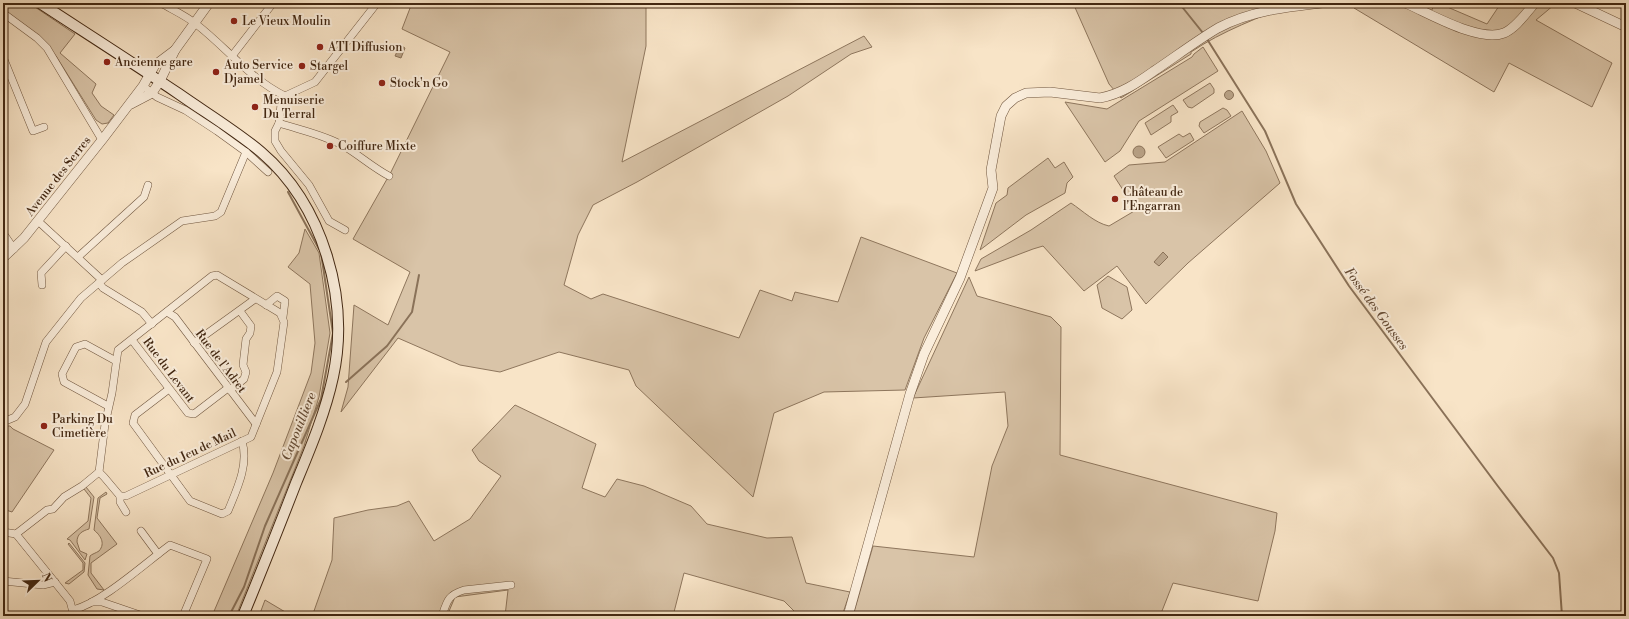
<svg xmlns="http://www.w3.org/2000/svg" width="1629" height="619" font-family="'Libre Bodoni',serif">
<style>
.green{fill:#d9c4a8;stroke:#8e765d}
.water{fill:#baa489;stroke:#8a7259}
.lines{fill:none;stroke-linecap:round;stroke-linejoin:round}
.stream{stroke:#8a7259;stroke-width:2}
.minor-casing{stroke:#70563f;stroke-width:8}
.tertiary-casing{stroke:#70563f;stroke-width:10}
.secondary-casing{stroke:#422712;stroke-width:12}
.minor{stroke:#faeddb;stroke-width:7}
.tertiary{stroke:#faeddb;stroke-width:9}
.secondary{stroke:#faeddb;stroke-width:10}
.poi-dot{fill:#8f2418;stroke:#faeddb;stroke-width:1.5}
.labels{text-anchor:middle;stroke-width:4;stroke-linejoin:round;paint-order:stroke}
.poi-label{font-size:12px;fill:#422712;stroke:#faeddb;text-anchor:start}
.street-label{font-size:12px;fill:#422712;stroke:#faeddb}
.water-label{font-size:13px;font-style:italic;fill:#664c36;stroke:#faeddb}
</style>
<rect width="100%" height="100%" fill="#f8e4c7"/>
<filter id="stains"><feTurbulence type="fractalNoise" baseFrequency=".005" numOctaves="4"/><feColorMatrix values="0 0 0 0 .2 0 0 0 0 .09 0 0 0 0 .02 0 0 0 .5 -.17"/></filter>
<radialGradient id="worn" r=".72"><stop offset=".6" stop-color="#630" stop-opacity="0"/><stop offset="1" stop-color="#630" stop-opacity=".3"/></radialGradient>
<g class="green">
<path d="M3 3H29L75 34 60 53 96 84 92 93 101 106 114 115 108 123 102 124 96 120 56 56 39 36 3 9Z"/>
<path d="M412 3H646V46L622 162 864 36 872 47 851 54 788 96 637 182 593 205 578 235 564 285 591 299 603 294 739 338 760 290 792 301 795 292 838 302 861 237 957 273 924 338 905 390 824 392 774 413 753 497 636 386 629 370 559 352 500 372 460 365 398 338 341 412 348 387 354 305 388 325 410 272 353 239 391 172 450 52 402 29Z"/>
<path d="M1073 3H1295C1260 17 1222 31 1191 52V54L1121 98 1109 84Z"/>
<path d="M1353 3H1413L1432 10 1434 3H1438L1487 24 1501 3H1554V5L1536 20 1612 63 1592 107 1509 63 1494 92 1354 8Z"/>
<path d="M1203 47 1218 71 1139 121 1120 151 1105 162 1065 102 1107 109 1192 57 1194 54Z"/>
<path d="M1210 83 1214 89V93L1192 108 1188 107 1183 100Z"/>
<path d="M1173 105 1178 112 1171 116V122L1151 135 1145 123Z"/>
<path d="M1223 108 1227 110 1231 116 1204 133 1199 126 1200 122Z"/>
<path d="M1242 111 1266 151 1280 183 1188 263 1146 304 1117 266 1084 291 1043 246 1033 249 975 271 981 259 1031 230 1071 203C1083 211 1095 223 1109 226L1136 210 1114 176 1129 165 1165 162Z"/>
<path d="M1190 133 1194 140 1166 158 1158 147 1179 134 1183 137Z"/>
<path d="M1048 158 1055 168 1064 162 1073 177 1067 183 1065 193 1026 215 980 250 996 203 1007 195 1008 188Z"/>
<path d="M305 229 319 253 330 333 319 397 304 446 236 616H212L273 473 311 373 315 343 310 284 288 267 299 253Z"/>
<path d="M1108 276 1127 287 1132 310 1122 319 1102 308 1097 285Z"/>
<path d="M969 277 977 296 1051 317 1061 327 1060 455 1277 513 1275 531 1258 601 1173 583 1160 616H901L886 613 883 616H853L873 546 974 557 992 466 1008 426 1005 392 913 398Z"/>
<path d="M515 405 596 444 582 488 605 497 617 479 644 486 691 506 707 524 767 538 792 537 806 583 850 592 842 616H799L784 601 684 573 673 616H505L508 590 455 597 447 616H308L314 611 332 560 334 518 368 510 397 506 409 501 434 541 470 519 501 476 479 461 472 450Z"/>
<path d="M3 426H10L13 429 54 450 12 512 3 509Z"/>
<path d="M86 487 94 497 89 529C82 531 77 534 77 542L80 551 87 554 85 560 70 540 67 539 88 521 91 498 84 489Z"/>
<path d="M106 492 107 494 100 498 97 518 117 544 91 563V573L104 590 97 589 88 575 90 556C92 554 96 553 99 551 106 543 100 535 94 530L98 498Z"/>
<path d="M69 543 85 563 84 572 69 584 65 583 83 570V563L68 544Z"/>
<path d="M265 600 292 616H259Z"/>
</g>
<g class="water">
<path d="M400 45 405 48 401 58 395 56Z"/>
<circle cx="1229" cy="95" r="4.5"/>
<circle cx="1139" cy="152" r="6"/>
<path d="M1163 252 1168 257 1159 266 1154 262Z"/>
</g>
<g class="lines">
<g class="stream">
<path d="M1179 3 1203 33"/>
<path d="M1207 39 1265 131 1296 204 1349 286 1497 485 1553 558 1559 573 1562 616"/>
<path d="M288 192 319 249"/>
<path d="M346 382 387 346 412 312 419 275"/>
<path d="M229 616 244 587 265 526 321 399 333 333 321 253"/>
</g>
<defs>
<g id="minor">
<path d="M161 3C173 10 186 16 196 24 226 47 250 79 285 96"/>
<path d="M3 13 37 38 47 48 102 140"/>
<path d="M232 56 273 3"/>
<path d="M3 57 33 131 44 127"/>
<path d="M143 86 157 97 185 110 217 131 246 152 268 172"/>
<path d="M285 96 281 104 279 123 275 131V141L281 151 309 185 329 221 345 230"/>
<path d="M285 96 315 82 377 3"/>
<path d="M279 123C300 130 322 134 342 145 358 154 372 167 389 176"/>
<path d="M38 221 102 280"/>
<path d="M3 233 14 249"/>
<path d="M78 257 144 197 148 185"/>
<path d="M217 275 280 313 284 322 277 372 251 437 126 496H120L104 477 99 472 105 424 112 393 118 350 212 276Z"/>
<path d="M99 283 103 288 142 312 152 324"/>
<path d="M42 285 41 273 66 246"/>
<path d="M266 305 277 296 285 301 283 317"/>
<path d="M167 312 175 317 256 424"/>
<path d="M132 340 188 413 194 414 228 388"/>
<path d="M194 343 255 299"/>
<path d="M169 389 135 415 133 423 190 501 222 514 228 511C237 489 249 465 242 441"/>
<path d="M230 390 244 379 246 372 243 365 246 339 250 333 251 326 240 311"/>
<path d="M108 406 64 382 62 374 76 347 85 344 116 361"/>
<path d="M3 422 15 417 25 404 46 342 81 298 122 263 182 221 215 216 221 212 246 152"/>
<path d="M120 496V502L126 512"/>
<path d="M141 531 158 554"/>
<path d="M3 532 16 534 47 510 53 509 64 497 82 486 99 472"/>
<path d="M16 534 70 601 74 616"/>
<path d="M3 581 43 585 55 582"/>
<path d="M92 602H102L143 616"/>
<path d="M73 610C103 602 144 564 170 545L207 559 183 616"/>
<path d="M442 616C447 601 448 595 464 590L511 585"/>
</g>
<g id="tertiary">
<path d="M1405 3C1429 13 1479 43 1504 33 1516 28 1526 13 1535 3"/>
<path d="M1575 3 1626 27"/>
<path d="M131 104 152 93 160 81 175 50 209 3"/>
<path d="M3 258 24 238 102 140 143 86 155 65 175 50"/>
<path d="M848 616 910 394 924 354 960 278 993 188 991 170 1001 116 1006 106 1015 98 1026 93 1050 92 1100 98C1121 94 1137 83 1154 71 1175 57 1196 41 1218 28 1250 11 1286 7 1322 3"/>
</g>
<path id="secondary" d="M40 3C86 33 133 63 179 94 206 113 236 131 261 152 323 205 350 299 333 377 325 414 310 449 296 483 279 527 261 572 243 616"/>
</defs>
<use href="#minor" class="minor-casing"/>
<use href="#tertiary" class="tertiary-casing"/>
<use href="#secondary" class="secondary-casing"/>
<use href="#minor" class="minor"/>
<use href="#tertiary" class="tertiary"/>
<use href="#secondary" class="secondary"/>
</g>
<g class="poi-dot">
<circle cx="234" cy="21" r="4"/>
<circle cx="320" cy="47" r="4"/>
<circle cx="107" cy="62" r="4"/>
<circle cx="302" cy="66" r="4"/>
<circle cx="216" cy="72" r="4"/>
<circle cx="382" cy="83" r="4"/>
<circle cx="255" cy="107" r="4"/>
<circle cx="330" cy="146" r="4"/>
<circle cx="1115" cy="199" r="4"/>
<circle cx="44" cy="426" r="4"/>
</g>
<g class="labels">
<g class="poi-label">
<text x="242" y="25">Le Vieux Moulin</text>
<text x="328" y="51">ATI Diffusion</text>
<text x="115" y="66">Ancienne gare</text>
<text x="224" y="69">Auto Service<tspan x="224" dy="14">Djamel</tspan></text>
<text x="310" y="70">Stargel</text>
<text x="390" y="87">Stock'n Go</text>
<text x="263" y="104">Menuiserie<tspan x="263" dy="14">Du Terral</tspan></text>
<text x="338" y="150">Coiffure Mixte</text>
<text x="1123" y="196">Château de<tspan x="1123" dy="14">l'Engarran</tspan></text>
<text x="52" y="423">Parking Du<tspan x="52" dy="14">Cimetière</tspan></text>
</g>
<g class="street-label">
<text transform="translate(58 176) rotate(-52)" y="4">Avenue des Serres</text>
<text transform="translate(221 361) rotate(53)" y="4">Rue de l'Adret</text>
<text transform="translate(169 370) rotate(53)" y="4">Rue du Levant</text>
<text transform="translate(190 453) rotate(-25)" y="4">Rue du Jeu de Mail</text>
</g>
<g class="water-label">
<text transform="translate(1377 308) rotate(54)" y="5">Fossé des Gousses</text>
<text transform="translate(298 426) rotate(-68)" y="5">Capouilliere</text>
</g>
</g>
<rect width="1629" height="619" fill="none" stroke="#f8e4c7" stroke-width="16"/>
<rect x="4" y="4" width="1621" height="611" fill="none" stroke="#422712" stroke-width="2"/>
<rect x="8" y="8" width="1613" height="603" fill="none" stroke="#422712"/>
<g transform="translate(38 581) rotate(67)" stroke="#faeddb" stroke-width="3" paint-order="stroke">
<path d="M0-3L7 15L0 10L-7 15Z" fill="#422712"/>
<text y="-6" font-size="11" font-weight="bold" text-anchor="middle" fill="#422712">N</text>
</g>
<rect width="100%" height="100%" filter="url(#stains)"/>
<rect width="100%" height="100%" fill="url(#worn)"/>
</svg>
